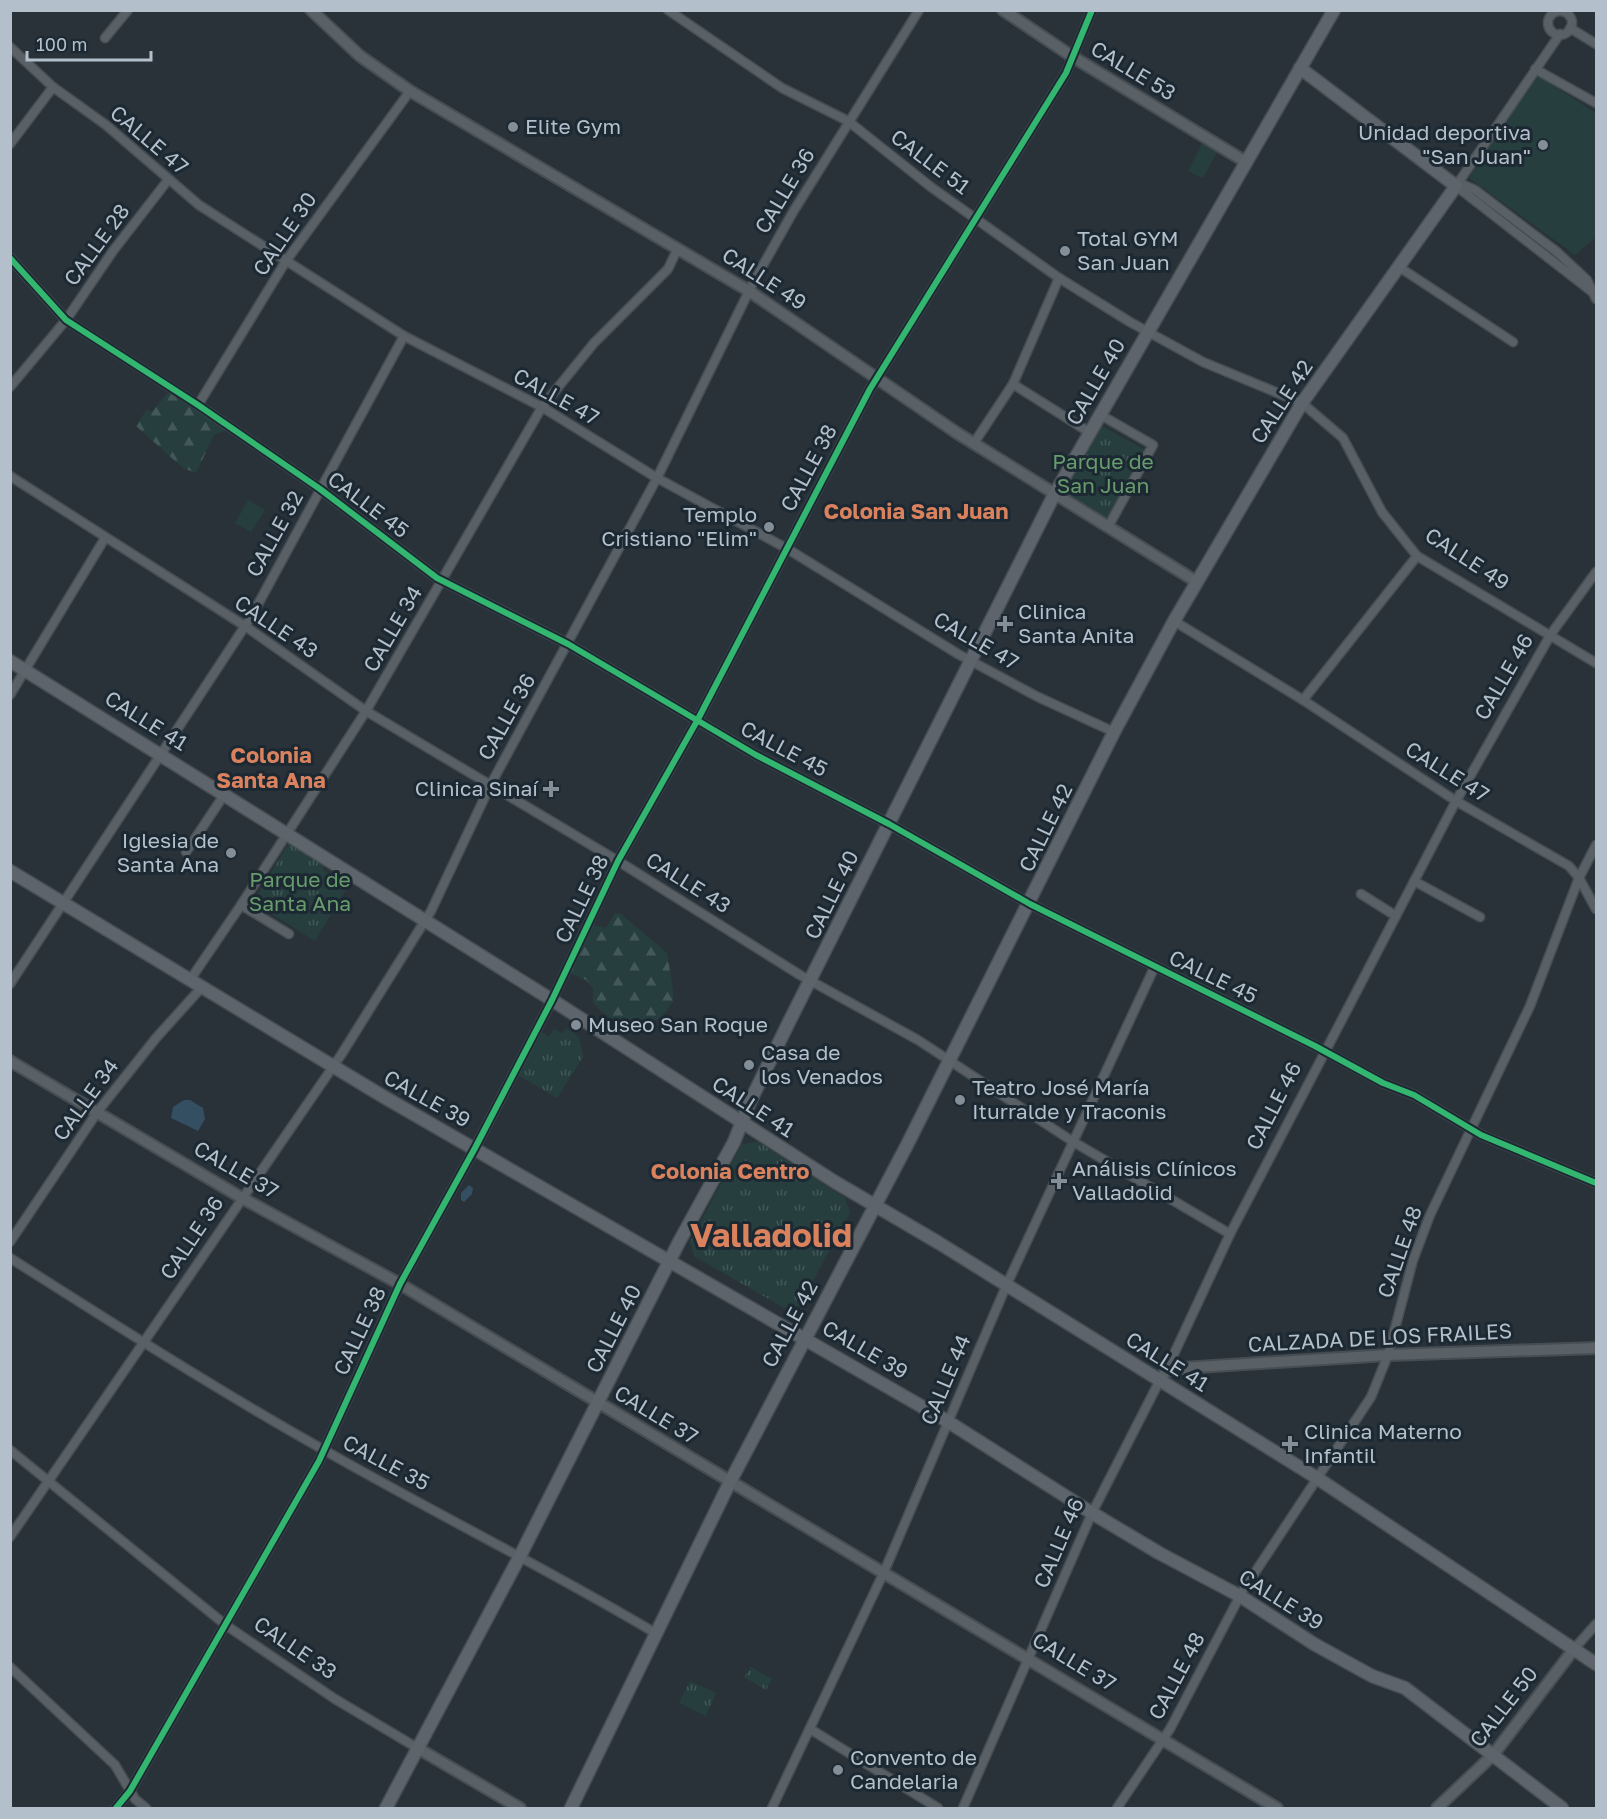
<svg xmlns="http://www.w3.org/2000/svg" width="1607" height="1819" font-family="'Golos Text',sans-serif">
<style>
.grass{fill:url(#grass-tufts)}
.forest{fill:url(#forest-firs)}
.garden{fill:#263e3e}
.water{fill:#344e62}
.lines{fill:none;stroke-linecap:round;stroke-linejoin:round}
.minor-casing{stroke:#474e53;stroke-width:11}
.tertiary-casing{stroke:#474e53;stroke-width:14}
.secondary-casing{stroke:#474e53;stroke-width:15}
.minor{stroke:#596066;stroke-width:8}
.tertiary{stroke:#596066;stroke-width:10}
.secondary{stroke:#5d646b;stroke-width:12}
.cycleway-casing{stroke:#1c2933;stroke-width:10}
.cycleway{stroke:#33b770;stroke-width:6}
.poi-dot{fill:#838e97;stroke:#1c2933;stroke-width:2}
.labels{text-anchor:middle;stroke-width:6;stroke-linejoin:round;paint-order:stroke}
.street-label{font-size:21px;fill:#b3bfca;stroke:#1c2933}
.poi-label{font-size:21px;fill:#b3bfca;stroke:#1c2933;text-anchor:start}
.park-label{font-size:21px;fill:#689c6d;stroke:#1c2933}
.neighbourhood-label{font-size:22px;font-weight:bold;fill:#da815d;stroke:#1c2933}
.town-label{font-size:33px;font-weight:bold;fill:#da815d;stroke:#1c2933}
</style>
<defs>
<pattern id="grass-tufts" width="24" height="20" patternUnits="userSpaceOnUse" patternTransform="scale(1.5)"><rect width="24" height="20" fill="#263e3e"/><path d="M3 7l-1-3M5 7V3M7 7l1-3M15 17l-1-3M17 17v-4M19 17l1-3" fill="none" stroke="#435859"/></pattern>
<pattern id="forest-firs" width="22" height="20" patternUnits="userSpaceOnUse" patternTransform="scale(1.5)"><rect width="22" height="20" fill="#263e3e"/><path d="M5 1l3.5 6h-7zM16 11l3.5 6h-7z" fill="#435859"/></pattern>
</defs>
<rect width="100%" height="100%" fill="#293239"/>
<g class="grass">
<path d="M1100 425 1145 450 1106 521 1063 496Z"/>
<path d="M289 843 325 865 322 869 348 886 315 941 253 902Z"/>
<path d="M566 1028 579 1037 583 1057 557 1098 516 1074 539 1030 549 1037 554 1029 562 1033Z"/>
<path d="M758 1142 845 1198 850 1213 799 1306 784 1308 694 1256 690 1242 742 1144Z"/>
<path d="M751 1667 772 1679 766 1690 744 1677Z"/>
<path d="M690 1681 716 1693 706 1716 679 1703Z"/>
</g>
<g class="forest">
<path d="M169 391 226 430 214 435 196 473 183 468 136 426 147 409 152 412Z"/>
<path d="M615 913 621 914 667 953 673 990V1001L662 1017 629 1035C614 1025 607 1015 593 1003V988L586 980 569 973 593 925 606 928Z"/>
</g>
<g class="garden">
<path d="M1537 75 1596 113V237L1575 255 1469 178Z"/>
<path d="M1203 142 1218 150 1203 178 1188 171Z"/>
<path d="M248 500 265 510 251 532 235 523Z"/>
</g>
<g class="water">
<path d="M184 1100H190L203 1108 205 1119 198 1131 171 1118 173 1107Z"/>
<path d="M469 1185 473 1188 472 1194 464 1202 461 1200V1193Z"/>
</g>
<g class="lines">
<defs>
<g id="minor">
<path d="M668 10 782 88 848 121 931 187 1059 278 1130 322 1203 362 1302 403 1343 438 1382 512 1417 556 1596 663"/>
<circle cx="1560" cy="23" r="12"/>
<path d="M1570 28 1596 44"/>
<path d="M105 38 128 10"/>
<path d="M10 47 53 87 106 125 199 205 404 336 542 407 657 478 786 548 958 654 1038 697 1114 732"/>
<path d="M1535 69 1596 103"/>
<path d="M10 144 53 87"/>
<path d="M1456 186 1464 185 1475 190 1557 252 1587 280 1596 299"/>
<path d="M1456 186 1560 34"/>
<path d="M1456 186 1591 291"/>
<path d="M10 258 66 320 198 405 320 489 437 578 568 644 756 755 889 824 1030 904 1315 1046 1383 1083 1414 1095 1481 1135 1596 1183"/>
<path d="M1399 267 1513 342"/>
<path d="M1013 384 1089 432"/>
<path d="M10 387 66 320 113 251 168 180"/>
<path d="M198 405 286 261 410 91"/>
<path d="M1099 414 1153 445 1108 527"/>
<path d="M974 443 1013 384 1059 278"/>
<path d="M10 476 245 626 366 711 618 861 800 975 918 1040 1072 1141 1230 1234"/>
<path d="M1174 621 1303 700 1456 801 1569 866 1579 878 1596 909"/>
<path d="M10 695 105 538"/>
<path d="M1303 700 1417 556"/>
<path d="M186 852 224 795"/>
<path d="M1414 881 1480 917"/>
<path d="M1361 894 1396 916"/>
<path d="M241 905 289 934"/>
<path d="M190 980 241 905 366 711 542 407 594 343 668 269 678 248"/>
<path d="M10 984 251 617 404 336"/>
<path d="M10 1242 98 1111 156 1038 202 987"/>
<path d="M10 1258C114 1324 217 1390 324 1450 434 1513 548 1569 657 1634"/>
<path d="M1166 1371 1230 1234 1456 801 1551 634 1596 572"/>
<path d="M10 1450 227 1626 335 1699 419 1749"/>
<path d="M10 1537 341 1055 431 911 491 784 657 478 753 283 793 212 919 10"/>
<path d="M1574 1649 1596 1624"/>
<path d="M10 1667 115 1765 135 1799 146 1808"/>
<path d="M810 1729 938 1808"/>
<path d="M116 1808 130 1791 319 1461 400 1284 475 1148 552 1000 618 861 697 721 870 389 1066 73 1092 10"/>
<path d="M772 1808 884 1572 1007 1284 1155 966"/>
<path d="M963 1808 1092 1513 1160 1380"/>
<path d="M1117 1808 1170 1729 1242 1592 1371 1397 1388 1355 1413 1260 1430 1215 1530 1006 1579 878 1596 845"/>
</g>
<g id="tertiary">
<path d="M311 10 360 56 410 91 749 291 957 433 1197 582"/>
<path d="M1003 10 1073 57 1246 162"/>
<path d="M10 1061 242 1198 400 1284 1277 1808"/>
<path d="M1160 1380 1166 1371 1182 1368 1388 1355 1596 1348"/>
<path d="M419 1749 520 1808"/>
<path d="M1437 1808 1493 1755 1574 1649"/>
</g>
<g id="secondary">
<path d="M10 661 552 1000 835 1182 939 1243 1317 1478 1596 1664"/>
<path d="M10 871 384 1097 947 1421 1092 1513 1159 1553 1240 1596 1314 1644 1372 1676 1405 1688 1562 1808"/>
<path d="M386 1808 520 1556 679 1242 734 1142 749 1104 788 1024 1054 495 1334 10"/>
<path d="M571 1808 730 1482 907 1145 1114 732 1174 621 1302 403 1456 186 1300 68"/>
</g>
</defs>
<use href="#minor" class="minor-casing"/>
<use href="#tertiary" class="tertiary-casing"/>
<use href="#secondary" class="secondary-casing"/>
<use href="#minor" class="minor"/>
<use href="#tertiary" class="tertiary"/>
<use href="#secondary" class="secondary"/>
<defs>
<g id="cycleway">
<path d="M10 258 66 320 198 405 320 489 437 578 568 644 756 755 889 824 1030 904 1315 1046 1383 1083 1414 1095 1481 1135 1596 1183"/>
<path d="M116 1808 130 1791 319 1461 400 1284 475 1148 552 1000 618 861 697 721 870 389 1066 73 1092 10"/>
</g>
</defs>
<use href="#cycleway" class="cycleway-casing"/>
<use href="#cycleway" class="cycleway"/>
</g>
<g class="poi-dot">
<circle cx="513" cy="127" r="6"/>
<circle cx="1543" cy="145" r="6"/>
<circle cx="1065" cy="251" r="6"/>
<circle cx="769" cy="527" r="6"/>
<path d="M1002 615h6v6h6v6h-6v6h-6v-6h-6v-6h6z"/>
<path d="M548 780h6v6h6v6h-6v6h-6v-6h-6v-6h6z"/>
<circle cx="231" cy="853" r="6"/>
<circle cx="576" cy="1025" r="6"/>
<circle cx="749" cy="1065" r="6"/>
<circle cx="960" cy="1100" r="6"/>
<path d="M1056 1172h6v6h6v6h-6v6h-6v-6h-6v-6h6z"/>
<path d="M1287 1435h6v6h6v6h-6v6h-6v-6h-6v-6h6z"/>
<circle cx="838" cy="1770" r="6"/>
</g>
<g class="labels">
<g class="street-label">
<text transform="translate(1133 71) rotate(31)" y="7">CALLE 53</text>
<text transform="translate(149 140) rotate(40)" y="7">CALLE 47</text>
<text transform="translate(930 162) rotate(37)" y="7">CALLE 51</text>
<text transform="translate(785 191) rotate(-59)" y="7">CALLE 36</text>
<text transform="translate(285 234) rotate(-56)" y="7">CALLE 30</text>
<text transform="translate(97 245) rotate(-54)" y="7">CALLE 28</text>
<text transform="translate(764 279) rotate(33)" y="7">CALLE 49</text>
<text transform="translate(1096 382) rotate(-60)" y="7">CALLE 40</text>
<text transform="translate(556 397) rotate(29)" y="7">CALLE 47</text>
<text transform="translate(1282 402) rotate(-57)" y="7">CALLE 42</text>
<text transform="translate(809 468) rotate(-62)" y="7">CALLE 38</text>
<text transform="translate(368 505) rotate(37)" y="7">CALLE 45</text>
<text transform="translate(275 534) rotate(-61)" y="7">CALLE 32</text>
<text transform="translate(1467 559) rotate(33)" y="7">CALLE 49</text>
<text transform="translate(276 627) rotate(34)" y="7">CALLE 43</text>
<text transform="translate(393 629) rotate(-60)" y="7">CALLE 34</text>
<text transform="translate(976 641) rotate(30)" y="7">CALLE 47</text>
<text transform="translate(1504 677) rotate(-60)" y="7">CALLE 46</text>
<text transform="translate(507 717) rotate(-61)" y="7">CALLE 36</text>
<text transform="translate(146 721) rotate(32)" y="7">CALLE 41</text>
<text transform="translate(784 749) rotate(28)" y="7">CALLE 45</text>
<text transform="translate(1447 772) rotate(32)" y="7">CALLE 47</text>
<text transform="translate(1046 828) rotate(-64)" y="7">CALLE 42</text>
<text transform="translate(688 883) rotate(32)" y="7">CALLE 43</text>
<text transform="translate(832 895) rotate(-64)" y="7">CALLE 40</text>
<text transform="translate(582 899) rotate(-64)" y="7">CALLE 38</text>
<text transform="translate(1213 977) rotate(26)" y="7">CALLE 45</text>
<text transform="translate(427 1099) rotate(29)" y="7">CALLE 39</text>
<text transform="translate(86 1100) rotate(-54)" y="7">CALLE 34</text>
<text transform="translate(1274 1106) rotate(-63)" y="7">CALLE 46</text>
<text transform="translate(753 1107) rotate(33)" y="7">CALLE 41</text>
<text transform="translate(236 1170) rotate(30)" y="7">CALLE 37</text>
<text transform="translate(192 1238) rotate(-56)" y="7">CALLE 36</text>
<text transform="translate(1400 1252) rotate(-71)" y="7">CALLE 48</text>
<text transform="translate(790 1324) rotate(-62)" y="7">CALLE 42</text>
<text transform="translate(614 1329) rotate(-63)" y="7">CALLE 40</text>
<text transform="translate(360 1331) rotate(-65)" y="7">CALLE 38</text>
<text transform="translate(1380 1338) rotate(-3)" y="7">CALZADA DE LOS FRAILES</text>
<text transform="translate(865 1350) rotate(30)" y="7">CALLE 39</text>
<text transform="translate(1167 1362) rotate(32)" y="7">CALLE 41</text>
<text transform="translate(946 1380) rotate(-67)" y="7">CALLE 44</text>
<text transform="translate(656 1415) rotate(31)" y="7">CALLE 37</text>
<text transform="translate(386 1463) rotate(28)" y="7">CALLE 35</text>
<text transform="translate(1059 1543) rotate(-67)" y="7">CALLE 46</text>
<text transform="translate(1281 1600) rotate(32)" y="7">CALLE 39</text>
<text transform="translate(295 1648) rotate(34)" y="7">CALLE 33</text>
<text transform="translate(1074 1662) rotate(31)" y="7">CALLE 37</text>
<text transform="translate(1177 1676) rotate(-62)" y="7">CALLE 48</text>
<text transform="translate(1504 1707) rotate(-52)" y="7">CALLE 50</text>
</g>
<g class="poi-label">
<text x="525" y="134">Elite Gym</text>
<text x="1531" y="140" text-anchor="end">Unidad deportiva<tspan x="1531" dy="24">"San Juan"</tspan></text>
<text x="1077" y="246">Total GYM<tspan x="1077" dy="24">San Juan</tspan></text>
<text x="757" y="522" text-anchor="end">Templo<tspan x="757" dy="24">Cristiano "Elim"</tspan></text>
<text x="1018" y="619">Clinica<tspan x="1018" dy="24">Santa Anita</tspan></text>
<text x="538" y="796" text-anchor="end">Clinica Sinaí</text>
<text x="219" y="848" text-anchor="end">Iglesia de<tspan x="219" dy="24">Santa Ana</tspan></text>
<text x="588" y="1032">Museo San Roque</text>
<text x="761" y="1060">Casa de<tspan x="761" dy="24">los Venados</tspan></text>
<text x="972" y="1095">Teatro José María<tspan x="972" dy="24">Iturralde y Traconis</tspan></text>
<text x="1072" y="1176">Análisis Clínicos<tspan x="1072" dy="24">Valladolid</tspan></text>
<text x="1304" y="1439">Clinica Materno<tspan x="1304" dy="24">Infantil</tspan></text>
<text x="850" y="1765">Convento de<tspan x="850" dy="24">Candelaria</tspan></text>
</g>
<g class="park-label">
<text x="1103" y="469">Parque de<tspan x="1103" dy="24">San Juan</tspan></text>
<text x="300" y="887">Parque de<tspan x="300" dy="24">Santa Ana</tspan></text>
</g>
<g class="neighbourhood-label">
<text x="916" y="519">Colonia San Juan</text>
<text x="271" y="763">Colonia<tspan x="271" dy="25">Santa Ana</tspan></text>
<text x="730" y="1179">Colonia Centro</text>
</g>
<g class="town-label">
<text x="771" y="1247">Valladolid</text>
</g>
</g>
<rect width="1607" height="1819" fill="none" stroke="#b3bfca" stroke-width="24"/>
<path d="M27 51v9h124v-9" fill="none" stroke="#b3bfca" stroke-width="3"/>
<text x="36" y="51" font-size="18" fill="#b3bfca" stroke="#1c2933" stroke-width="4.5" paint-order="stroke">100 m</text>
</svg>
